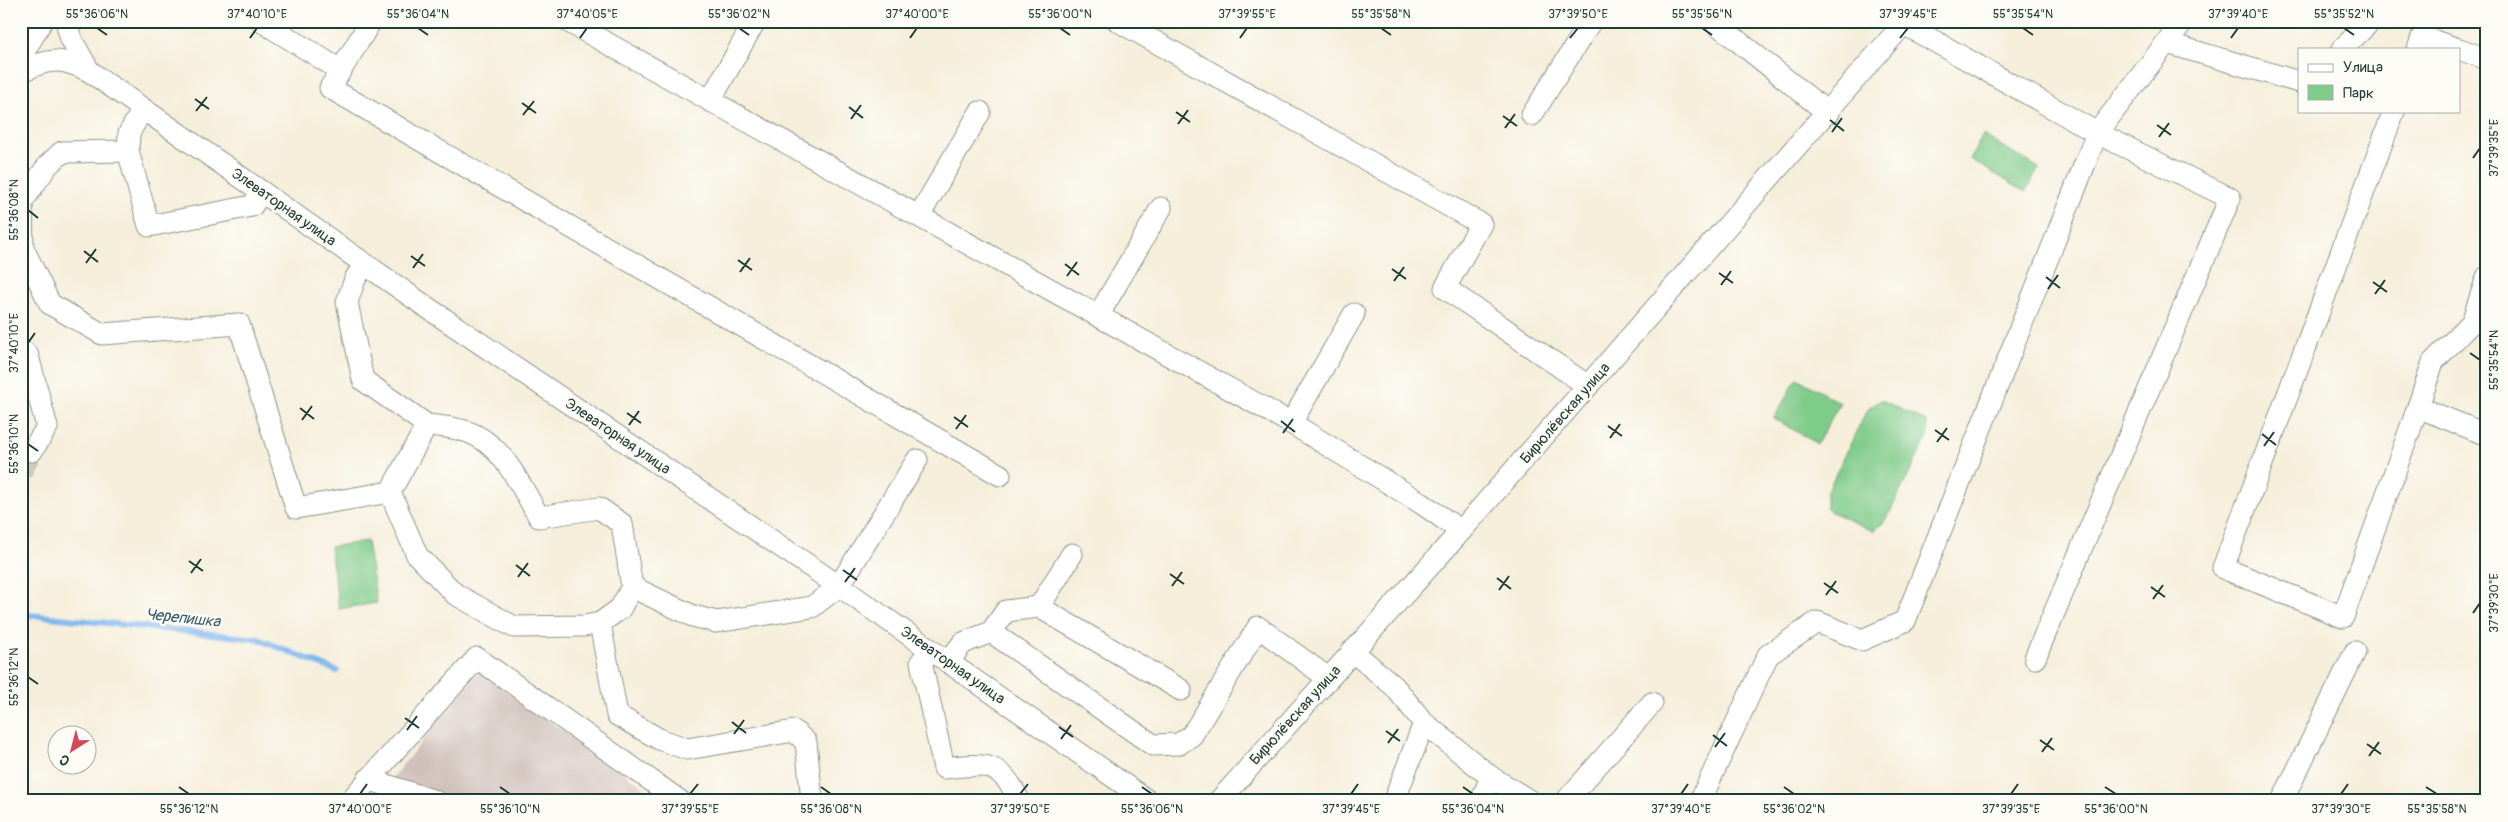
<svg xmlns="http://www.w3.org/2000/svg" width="2508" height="822" font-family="Pangolin,sans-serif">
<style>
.industrial{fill:#cfc0ba}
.green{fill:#7fcb89;stroke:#4f845e}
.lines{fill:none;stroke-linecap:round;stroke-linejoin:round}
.stream{stroke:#7fb6ee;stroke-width:6}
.minor-tunnel{stroke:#cacbb9;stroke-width:21;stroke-dasharray:21 11;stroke-linecap:butt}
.minor-casing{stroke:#8a9687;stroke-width:23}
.minor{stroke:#fff;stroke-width:21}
.ticks{fill:none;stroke:#1f3d34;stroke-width:2}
.labels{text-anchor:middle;stroke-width:5;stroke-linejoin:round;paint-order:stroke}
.street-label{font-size:15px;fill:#1f3d34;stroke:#fdfcf7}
.water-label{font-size:16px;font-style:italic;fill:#3c616c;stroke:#fdfcf7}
.neatline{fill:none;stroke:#1f3d34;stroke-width:2}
.ticks-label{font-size:12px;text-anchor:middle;fill:#1f3d34}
</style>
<rect width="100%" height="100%" fill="#fdfcf7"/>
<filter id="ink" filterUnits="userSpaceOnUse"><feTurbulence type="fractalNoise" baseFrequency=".02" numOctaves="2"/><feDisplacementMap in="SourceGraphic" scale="10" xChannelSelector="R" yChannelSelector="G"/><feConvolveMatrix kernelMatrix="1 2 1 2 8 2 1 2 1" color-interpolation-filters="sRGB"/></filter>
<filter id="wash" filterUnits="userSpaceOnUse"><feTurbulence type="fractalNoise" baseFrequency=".0096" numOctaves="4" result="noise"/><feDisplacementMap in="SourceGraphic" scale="20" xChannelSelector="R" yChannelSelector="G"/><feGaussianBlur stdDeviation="1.12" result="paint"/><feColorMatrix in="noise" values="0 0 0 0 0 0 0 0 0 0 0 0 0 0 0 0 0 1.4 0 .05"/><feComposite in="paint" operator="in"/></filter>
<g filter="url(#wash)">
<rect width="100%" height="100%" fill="#f5eeda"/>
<path class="industrial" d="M479 672 664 801H373Z"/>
<g class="green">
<path d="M1983 135 2039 168 2025 192 1970 159Z"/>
<path d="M1797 378 1840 403 1817 444 1774 418Z"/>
<path d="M1881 400 1922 419 1927 423 1928 436 1890 512 1883 523 1873 531 1831 512 1826 507V494L1863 418 1870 407Z"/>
<path d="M367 541 377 603 339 609 330 547Z"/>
</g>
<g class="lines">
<path class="stream" d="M21 614 258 639 337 671"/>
</g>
</g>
<g filter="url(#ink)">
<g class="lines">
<path class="minor-tunnel" d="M21 473 32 451"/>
<defs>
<g id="minor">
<path d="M66 21 71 39 89 71"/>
<path d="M261 21 340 70"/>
<path d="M371 21 330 88 1000 475"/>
<path d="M567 21 1291 423 1421 503 1461 531"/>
<path d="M1118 21 1481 224 1445 288 1588 386"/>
<path d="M1713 21 1828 113"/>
<path d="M2167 43 2299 82"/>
<path d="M2342 49 2371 21"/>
<path d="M2418 49 2422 37 2458 49"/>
<path d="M2459 49 2487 59"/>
<path d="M21 57 42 21"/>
<path d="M21 72C48 58 62 57 89 71L425 306 839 586 1148 801"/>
<path d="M710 101 755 21"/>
<path d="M143 109 129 133 128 151 149 226 252 206 262 192"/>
<path d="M2394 111 2223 568 2343 617 2418 407"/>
<path d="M1532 115 1591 21"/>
<path d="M128 151 62 152 48 165 22 202 23 248 50 304 102 334 239 324 296 508 390 492 427 425 363 380 347 302 355 279 365 264"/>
<path d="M919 216 980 112"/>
<path d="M2487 277 2472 322 2433 362 2418 407 2487 435"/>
<path d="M1098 316 1161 208"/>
<path d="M21 349 28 356 47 427 32 451"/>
<path d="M1291 423 1354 314"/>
<path d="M390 492 417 555 455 594 514 627 584 626 600 623 620 609 632 587 622 524 599 508 539 517C520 485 501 439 461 430 450 427 438 426 427 425"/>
<path d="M632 587 693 616 716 622 812 607 839 586 917 460"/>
<path d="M1039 607 1181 690"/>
<path d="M600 623 617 715 659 739 687 749 794 731 806 742 812 801"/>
<path d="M991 632 1153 745 1179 744 1192 735 1258 627 1328 678"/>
<path d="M931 650 921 662 944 768C982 764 1001 759 1019 801"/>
<path d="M1352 651 1394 686 1424 723 1491 777 1530 801"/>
<path d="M2035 658 2230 198 2097 133 2183 21"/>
<path d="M948 662 963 643 991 632 1006 611 1039 607 1072 554"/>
<path d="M368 779 435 801"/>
<path d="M350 801 477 658 680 801"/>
<path d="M1219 801 1461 531 1906 21"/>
<path d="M1394 801 1424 723"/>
<path d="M1481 801 1491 777"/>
<path d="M1566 801 1652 703"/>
<path d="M1700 801 1768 655 1817 622 1862 640 1905 621 2097 133 1904 24"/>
<path d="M2282 801 2355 652"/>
</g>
</defs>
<use href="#minor" class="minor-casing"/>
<use href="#minor" class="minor"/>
</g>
</g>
<path class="ticks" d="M97 28 107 35M418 28 428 35M739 28 749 35M1060 28 1070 35M1381 28 1391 35M1702 28 1712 35M2023 28 2033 35M2344 28 2354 35M250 38 257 28M580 38 587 28M910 38 917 28M1240 38 1247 28M1570 38 1578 28M1900 38 1908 28M2231 38 2238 28M195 99 209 109M522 103 536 113M849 107 863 118M196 111 207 97M1176 112 1190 122M523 115 534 101M1503 116 1517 126M851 119 861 105M1830 120 1844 131M1178 124 1188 110M2157 125 2171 135M1505 128 1515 114M1832 132 1842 118M2159 137 2169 123M2473 158 2480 148M28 210 38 218M84 251 98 262M411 256 425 266M738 260 752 270M86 263 96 249M1065 264 1079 275M413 268 423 254M1392 269 1406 279M740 272 750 258M1719 273 1733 283M1067 276 1077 262M2046 277 2060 288M1394 281 1404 267M2373 282 2387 292M1721 285 1731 271M2048 289 2058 275M2375 294 2385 280M28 343 35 333M2470 353 2480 360M300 408 314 419M627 413 641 423M954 417 968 427M302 420 312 406M1281 421 1295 432M629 425 639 411M1608 426 1622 436M956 429 966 415M1935 430 1949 440M1283 433 1293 419M2262 434 2276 445M1610 438 1620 424M1937 442 1947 428M28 444 38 451M2264 446 2274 432M189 561 203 571M516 565 530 576M843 570 857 580M191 573 201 559M1170 574 1184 584M518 577 528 563M1497 578 1511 589M845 582 855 568M1824 583 1838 593M1172 586 1182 572M2151 587 2165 597M1499 590 1509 576M1826 595 1836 581M2153 599 2163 585M2473 613 2480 603M28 677 38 684M405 718 419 728M732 722 746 733M1059 727 1073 737M407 730 417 716M1386 731 1400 741M734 734 744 720M1713 735 1727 746M1061 739 1071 725M2040 740 2054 750M1388 743 1398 729M2367 744 2381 754M1715 747 1725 733M2042 752 2052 738M2369 756 2379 742M179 787 189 794M500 787 510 794M821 787 831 794M1142 787 1152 794M1463 787 1473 794M1784 787 1794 794M2105 787 2116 794M2426 787 2437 794M360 794 367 784M690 794 698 784M1020 794 1028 784M1351 794 1358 784M1681 794 1688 784M2011 794 2018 784M2341 794 2348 784"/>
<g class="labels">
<g class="street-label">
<text transform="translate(284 207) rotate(35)" y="5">Элеваторная улица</text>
<text transform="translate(1565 413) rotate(-49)" y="5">Бирюлёвская улица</text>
<text transform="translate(618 436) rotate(34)" y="5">Элеваторная улица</text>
<text transform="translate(953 665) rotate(35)" y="5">Элеваторная улица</text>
<text transform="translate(1295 715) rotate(-48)" y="5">Бирюлёвская улица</text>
</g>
<g class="water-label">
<text transform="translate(183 617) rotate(6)" y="6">Черепишка</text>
</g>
</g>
<rect width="2508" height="822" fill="none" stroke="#fdfcf7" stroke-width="55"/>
<rect x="2298" y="48" width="162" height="65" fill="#fdfcf7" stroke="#a4b0a9"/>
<rect x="2308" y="64" width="25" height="8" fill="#ffffff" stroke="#a4b0a9"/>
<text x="2343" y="72" font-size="15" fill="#1f3d34">Улица</text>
<rect x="2308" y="85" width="25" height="15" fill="#7fcb89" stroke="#a4b0a9"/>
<text x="2343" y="98" font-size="15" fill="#1f3d34">Парк</text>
<g transform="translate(72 750) rotate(216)"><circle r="24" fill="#fdfcf7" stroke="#a4b0a9"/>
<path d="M0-4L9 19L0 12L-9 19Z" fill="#d1495b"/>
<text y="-8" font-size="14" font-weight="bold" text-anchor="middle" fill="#1f3d34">С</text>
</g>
<rect x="28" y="28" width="2452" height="766" class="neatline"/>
<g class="ticks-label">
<text x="97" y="18">55°36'06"N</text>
<text x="257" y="18">37°40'10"E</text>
<text x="418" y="18">55°36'04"N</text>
<text x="587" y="18">37°40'05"E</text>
<text x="739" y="18">55°36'02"N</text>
<text x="917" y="18">37°40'00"E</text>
<text x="1060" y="18">55°36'00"N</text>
<text x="1247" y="18">37°39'55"E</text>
<text x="1381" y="18">55°35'58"N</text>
<text x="1578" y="18">37°39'50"E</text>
<text x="1702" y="18">55°35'56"N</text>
<text x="1908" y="18">37°39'45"E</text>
<text x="2023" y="18">55°35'54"N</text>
<text x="2238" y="18">37°39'40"E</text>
<text x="2344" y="18">55°35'52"N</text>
<text transform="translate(2494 148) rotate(-90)" y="4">37°39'35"E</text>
<text transform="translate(14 210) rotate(-90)" y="4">55°36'08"N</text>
<text transform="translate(14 343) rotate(-90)" y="4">37°40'10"E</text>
<text transform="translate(2494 360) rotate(-90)" y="4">55°35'54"N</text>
<text transform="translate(14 444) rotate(-90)" y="4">55°36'10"N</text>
<text transform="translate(2494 603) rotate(-90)" y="4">37°39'30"E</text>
<text transform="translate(14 677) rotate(-90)" y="4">55°36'12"N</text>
<text x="189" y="813">55°36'12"N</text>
<text x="360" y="813">37°40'00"E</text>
<text x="510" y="813">55°36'10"N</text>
<text x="690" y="813">37°39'55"E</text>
<text x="831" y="813">55°36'08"N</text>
<text x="1020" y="813">37°39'50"E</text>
<text x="1152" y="813">55°36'06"N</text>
<text x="1351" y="813">37°39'45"E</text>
<text x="1473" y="813">55°36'04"N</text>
<text x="1681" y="813">37°39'40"E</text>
<text x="1794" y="813">55°36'02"N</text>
<text x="2011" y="813">37°39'35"E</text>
<text x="2116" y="813">55°36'00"N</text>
<text x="2341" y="813">37°39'30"E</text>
<text x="2437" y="813">55°35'58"N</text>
</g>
</svg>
